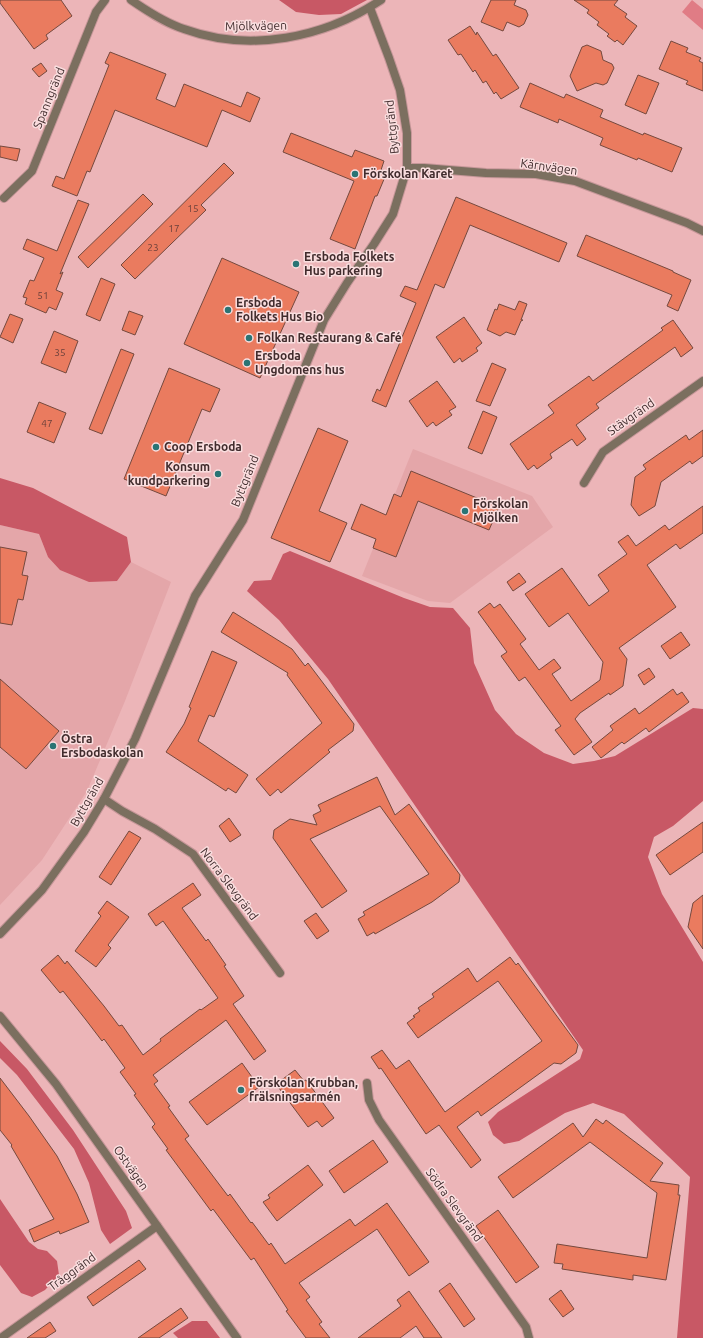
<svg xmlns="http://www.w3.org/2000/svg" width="703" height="1338" font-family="Ubuntu,sans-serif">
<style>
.built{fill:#e4a6a9}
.green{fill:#e07c85}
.forest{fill:#c85865}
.building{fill:#ea7b5f;stroke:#75493e}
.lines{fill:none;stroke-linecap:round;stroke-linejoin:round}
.street-casing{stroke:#c69799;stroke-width:10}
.street{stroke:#7b6f5f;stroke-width:8}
.poi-dot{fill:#2a7474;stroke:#fadedf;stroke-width:1.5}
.labels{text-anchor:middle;stroke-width:3;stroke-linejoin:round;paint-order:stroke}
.number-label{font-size:10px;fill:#6b403a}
.street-label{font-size:12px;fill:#412c2d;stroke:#fadedf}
.poi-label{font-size:12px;font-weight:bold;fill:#412c2d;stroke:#fadedf;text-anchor:start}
</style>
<rect width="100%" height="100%" fill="#ecb5b8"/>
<g class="built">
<path d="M413 449 532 496 553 527 450 603 428 601 362 576Z"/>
<path d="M0 525 39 534 48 557 117 581 131 562 171 582 125 701 87 791 42 860 0 905Z"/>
</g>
<path class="green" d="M692 0 703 9V30L682 12Z"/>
<g class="forest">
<path d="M279 0H367L341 14 319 15 296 12Z"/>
<path d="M0 478 33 488 127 537 131 562 117 581 89 582 60 570 48 557 39 534 0 525Z"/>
<path d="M290 551 404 598 430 607 453 608 470 628 474 663 495 710 516 734 544 753 573 764 594 761 615 756 693 708 703 709V801L673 826 654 837 648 857 662 894 703 962V1338H677L690 1177 624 1114 593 1103 565 1113 519 1141 504 1144 493 1135 488 1122 498 1112 580 1059 583 1050 328 679 279 620 247 591 254 581 271 580 283 554Z"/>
<path d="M0 1041 27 1069 73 1130 126 1211 132 1228 110 1244 101 1230 89 1183 74 1149 17 1075 0 1058Z"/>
<path d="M0 1199 29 1242 38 1249 47 1251 57 1261 59 1275 45 1290 32 1297 21 1293 0 1265Z"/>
<path d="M192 1321H207L220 1338H178L173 1333Z"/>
</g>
<g class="building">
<path d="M0 0H61L72 16 46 35 48 39 34 49 0 3Z"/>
<path d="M491 0H516L514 5 526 10 528 15 524 24 519 27 507 22 503 31 481 22Z"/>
<path d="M574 0H618L614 5 627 14 625 17 637 26 623 45 617 40 615 42 607 36 609 34 597 25 599 22 587 13 589 10Z"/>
<path d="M470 26 476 35 477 32 493 56 496 54 519 88 501 99 496 92 494 94 486 81 483 83 475 70 473 72 461 54 458 55 448 40Z"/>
<path d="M671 41 688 48 686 52 701 58 699 61 703 63V91L686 84 688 81 659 69Z"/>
<path d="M587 45 601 51 603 60 612 64 614 68 607 83 603 85 596 83 577 91 570 76 582 47Z"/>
<path d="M110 52 166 74 156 99 175 107 184 84 241 107 247 92 260 98 250 122 222 110 207 147 115 110 90 172 87 171 77 196 52 186 56 176 64 179 109 65 105 63Z"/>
<path d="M41 63 47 71 39 77 32 69Z"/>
<path d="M638 75 659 83 646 114 625 105Z"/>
<path d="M530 83 564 98 566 94 603 110 600 117 643 135 644 133 682 148 672 172 638 158 637 160 600 145 603 138 559 119 558 123 520 107Z"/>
<path d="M291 133 352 157 355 150 384 161 381 170 387 172 377 196H375L355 249 330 239 354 181 283 152Z"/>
<path d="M0 146 20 149 17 161 0 157Z"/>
<path d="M224 163 234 173 201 205 206 210 135 279 121 265Z"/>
<path d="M143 194 153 204 88 268 78 257Z"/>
<path d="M456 197 567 243 559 262 470 225 444 288 435 284 386 407 372 401 377 389 380 391 416 303 400 296 405 286 417 290Z"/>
<path d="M78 200 89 204 60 274 63 272 56 290 63 293 56 310 49 307 46 313 25 304 27 298 23 297 30 280 34 281 44 258 23 249 27 239 57 251Z"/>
<path d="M586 235 673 271V272L691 280 678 311 667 306 672 295 577 256Z"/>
<path d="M222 258 299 292 260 378 184 344Z"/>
<path d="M101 278 115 284 100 321 86 315Z"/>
<path d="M519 301 527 304 521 320H523L521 321 515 335 506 332 500 336 487 330 495 309 497 310 499 304 515 310Z"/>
<path d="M129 311 143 316 135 335 122 330Z"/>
<path d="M10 314 23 319 13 343 0 337Z"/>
<path d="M464 317 482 343 476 348 478 351 462 362 460 358 454 363 436 337Z"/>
<path d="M673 320 693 348 681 357 675 347 596 404 599 408 576 425 586 439 577 446 572 439 550 454 552 458 537 469 534 465 528 470 510 444 554 413 548 405 589 376 593 381 663 330 661 328Z"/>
<path d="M54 331 78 341 66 373 41 363Z"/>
<path d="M121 349 134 354 102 434 89 429Z"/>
<path d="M492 363 506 369 490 406 476 401Z"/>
<path d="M169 368 220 389 210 412 202 409 166 496 124 479Z"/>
<path d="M437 381 456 407 449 411 452 415 436 426 433 422 427 427 409 401Z"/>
<path d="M39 402 66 413 54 443 27 432Z"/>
<path d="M483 411 497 417 482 454 468 448Z"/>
<path d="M318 428 348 441 319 511 347 523 330 562 271 538Z"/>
<path d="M703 430V456L692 464 690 461 661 482 655 506 639 516 631 505 635 477 646 469 643 465 686 435 689 440Z"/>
<path d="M411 471 499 507 489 530 418 501 396 557 373 548 376 539 351 529 361 504 386 515 394 494 401 497Z"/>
<path d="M703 506V533L680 549 676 544 647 565 676 607 619 648 627 659 623 686 610 695 609 693 580 713 575 719 592 742 574 755 555 730 561 726 525 677 519 681 501 656 507 652 478 612 490 603 494 608 500 604 526 639 520 644 539 670 554 659 561 668 552 674 571 701 600 680 603 662 568 613 549 627 525 594 562 568 589 606 609 591 598 575 627 554 618 542 628 535 636 546 665 525 669 530Z"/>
<path d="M0 547 27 552 22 575 28 576 23 600 18 599 12 625 0 623Z"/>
<path d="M519 573 526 582 513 591 507 582Z"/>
<path d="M233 612 292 649 305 666 308 663 354 724 353 731 328 750 330 752 281 793 278 789 270 796 256 779 322 723 287 675 288 673 221 632Z"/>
<path d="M681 632 690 645 670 659 661 646Z"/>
<path d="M212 651 237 662 214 717 209 715 198 741 248 775 236 793 228 788 226 791 166 752 184 724 191 708 189 707Z"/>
<path d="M649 668 655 677 644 685 638 675Z"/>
<path d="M0 679 59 731 26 769 0 747Z"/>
<path d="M673 689 677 695 682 692 689 702 649 732 646 728 624 744 622 742 601 758 592 747 613 730 610 726 635 708 639 714Z"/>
<path d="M377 777 395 815 409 804 460 875 459 882 432 902 375 934 374 932 367 936 358 919 365 915 363 912 429 874 380 806 310 839 347 891 322 908 273 838 274 830 290 819 317 825 313 815 321 811 318 805Z"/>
<path d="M229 818 241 835 230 842 219 826Z"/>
<path d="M703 822V852L670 875 656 855Z"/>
<path d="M129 831 141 838 111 885 99 877Z"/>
<path d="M193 883 201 895 182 908 206 941 208 939 226 965 224 966 244 996 233 1004 266 1051 254 1060 226 1020 153 1075 158 1081 154 1084 170 1106 168 1107 189 1136 185 1139 228 1196 230 1194 251 1223 252 1222 269 1245 271 1243 285 1264 350 1219 355 1226 387 1203 429 1262 409 1276 377 1229 299 1283 310 1297 306 1300 322 1322 319 1324 330 1338H306L286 1311 288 1310 254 1258 251 1260 213 1209 211 1211 166 1150 168 1149 152 1127 155 1124 134 1095 136 1094 120 1072 125 1068 104 1039 102 1041 86 1020 63 991 60 993 41 970 58 955 65 964 67 961 104 1006 119 1026 122 1025 143 1055 161 1041 160 1039 200 1009 201 1010 218 998 163 921 156 926 148 914Z"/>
<path d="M703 895V949L688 927 693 903Z"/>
<path d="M107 901 129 917 108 945 111 948 96 967 75 951 101 916 98 913Z"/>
<path d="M316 913 329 931 317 939 304 921Z"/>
<path d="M510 957 516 965 518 963 578 1045 576 1053 561 1064 554 1063 481 1116 478 1111 457 1127 481 1160 471 1168 439 1125 426 1134 381 1068 379 1069 371 1057 382 1050 396 1069 409 1060 445 1112 542 1041 498 981 418 1038 407 1023 415 1017 413 1016 420 1011 418 1008 434 997 432 994 468 968 477 982Z"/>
<path d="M242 1063 259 1087 207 1125 189 1102Z"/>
<path d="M295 1070 304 1081 306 1080 334 1118 322 1127 317 1121 308 1127 276 1084Z"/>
<path d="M0 1078 29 1116 57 1156 77 1194 89 1222 60 1234 59 1231 34 1242 29 1230 54 1219 11 1146 12 1145 0 1130Z"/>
<path d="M596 1119 603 1124 606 1120 663 1163 650 1181 679 1185 678 1195H680L666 1280 633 1275V1280L562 1269 563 1264 554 1263 557 1244 647 1258 657 1193 590 1142 513 1198 498 1177 573 1123 583 1137Z"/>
<path d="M373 1140 388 1162 344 1193 329 1171Z"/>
<path d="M308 1165 323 1185 277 1221 263 1202 270 1198 268 1195Z"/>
<path d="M498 1210 539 1267 516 1283 476 1226Z"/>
<path d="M139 1260 146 1269 93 1306 87 1297Z"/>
<path d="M450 1283 475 1319 464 1327 439 1291Z"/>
<path d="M561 1290 574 1309 563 1317 549 1299Z"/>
<path d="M409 1291 442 1338H424L416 1326 400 1338H358L401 1306 397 1300Z"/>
<path d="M181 1308 188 1318 159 1338H138Z"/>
<path d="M50 1322 56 1331 45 1338H27Z"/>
</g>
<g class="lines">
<defs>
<g id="street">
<path d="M131 0C147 11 165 23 184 29 250 53 324 38 381 0"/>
<path d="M407 168H424L486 173 536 174 575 181 687 223 703 231"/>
<path d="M4 198 32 171 96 12 105 0"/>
<path d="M584 483 603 452 703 381"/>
<path d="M104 799 122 811 155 829 193 854 280 973"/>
<path d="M0 934 42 890 84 832 104 799 135 739 195 596 243 520 324 320 347 283 374 244 393 214 407 168V133L400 90 389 58 370 8"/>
<path d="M0 1016 56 1084 237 1338"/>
<path d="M367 1083 369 1100 379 1120 526 1327 529 1338"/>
<path d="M1 1338 157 1226"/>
</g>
</defs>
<use href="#street" class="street-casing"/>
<use href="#street" class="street"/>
</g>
<g class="poi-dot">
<circle cx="355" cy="174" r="4"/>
<circle cx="296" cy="264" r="4"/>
<circle cx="228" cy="310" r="4"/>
<circle cx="249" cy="338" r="4"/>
<circle cx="247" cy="363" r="4"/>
<circle cx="156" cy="447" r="4"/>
<circle cx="218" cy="474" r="4"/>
<circle cx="465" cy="511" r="4"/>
<circle cx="53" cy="746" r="4"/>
<circle cx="241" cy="1090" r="4"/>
</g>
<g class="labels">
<g class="number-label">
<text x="193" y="212">15</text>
<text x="174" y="232">17</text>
<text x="153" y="251">23</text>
<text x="43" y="299">51</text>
<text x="60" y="356">35</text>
<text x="47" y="427">47</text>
</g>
<g class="street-label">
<text transform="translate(256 26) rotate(-1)" y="4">Mjölkvägen</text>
<text transform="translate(49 98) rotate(-68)" y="4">Spanngränd</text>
<text transform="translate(392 127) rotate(-96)" y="4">Byttgränd</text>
<text transform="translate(549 167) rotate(8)" y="4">Kärnvägen</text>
<text transform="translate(631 417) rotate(-35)" y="4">Stävgränd</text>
<text transform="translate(245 481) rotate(-68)" y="4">Byttgränd</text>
<text transform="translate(87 802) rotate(-60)" y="4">Byttgränd</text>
<text transform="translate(229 884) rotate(53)" y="4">Norra Slevgränd</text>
<text transform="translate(131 1168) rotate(55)" y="4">Ostvägen</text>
<text transform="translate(454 1205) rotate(54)" y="4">Södra Slevgränd</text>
<text transform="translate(72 1272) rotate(-36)" y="4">Tråggränd</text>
</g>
<g class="poi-label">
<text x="363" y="178">Förskolan Karet</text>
<text x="304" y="261">Ersboda Folkets<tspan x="304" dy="14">Hus parkering</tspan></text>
<text x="236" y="307">Ersboda<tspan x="236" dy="14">Folkets Hus Bio</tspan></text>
<text x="257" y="342">Folkan Restaurang &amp; Café</text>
<text x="255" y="360">Ersboda<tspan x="255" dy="14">Ungdomens hus</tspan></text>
<text x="164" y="451">Coop Ersboda</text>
<text x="210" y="471" text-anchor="end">Konsum<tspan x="210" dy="14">kundparkering</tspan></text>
<text x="473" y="508">Förskolan<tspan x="473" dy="14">Mjölken</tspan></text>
<text x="61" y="743">Östra<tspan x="61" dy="14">Ersbodaskolan</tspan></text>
<text x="249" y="1087">Förskolan Krubban,<tspan x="249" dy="14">frälsningsarmén</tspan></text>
</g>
</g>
</svg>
